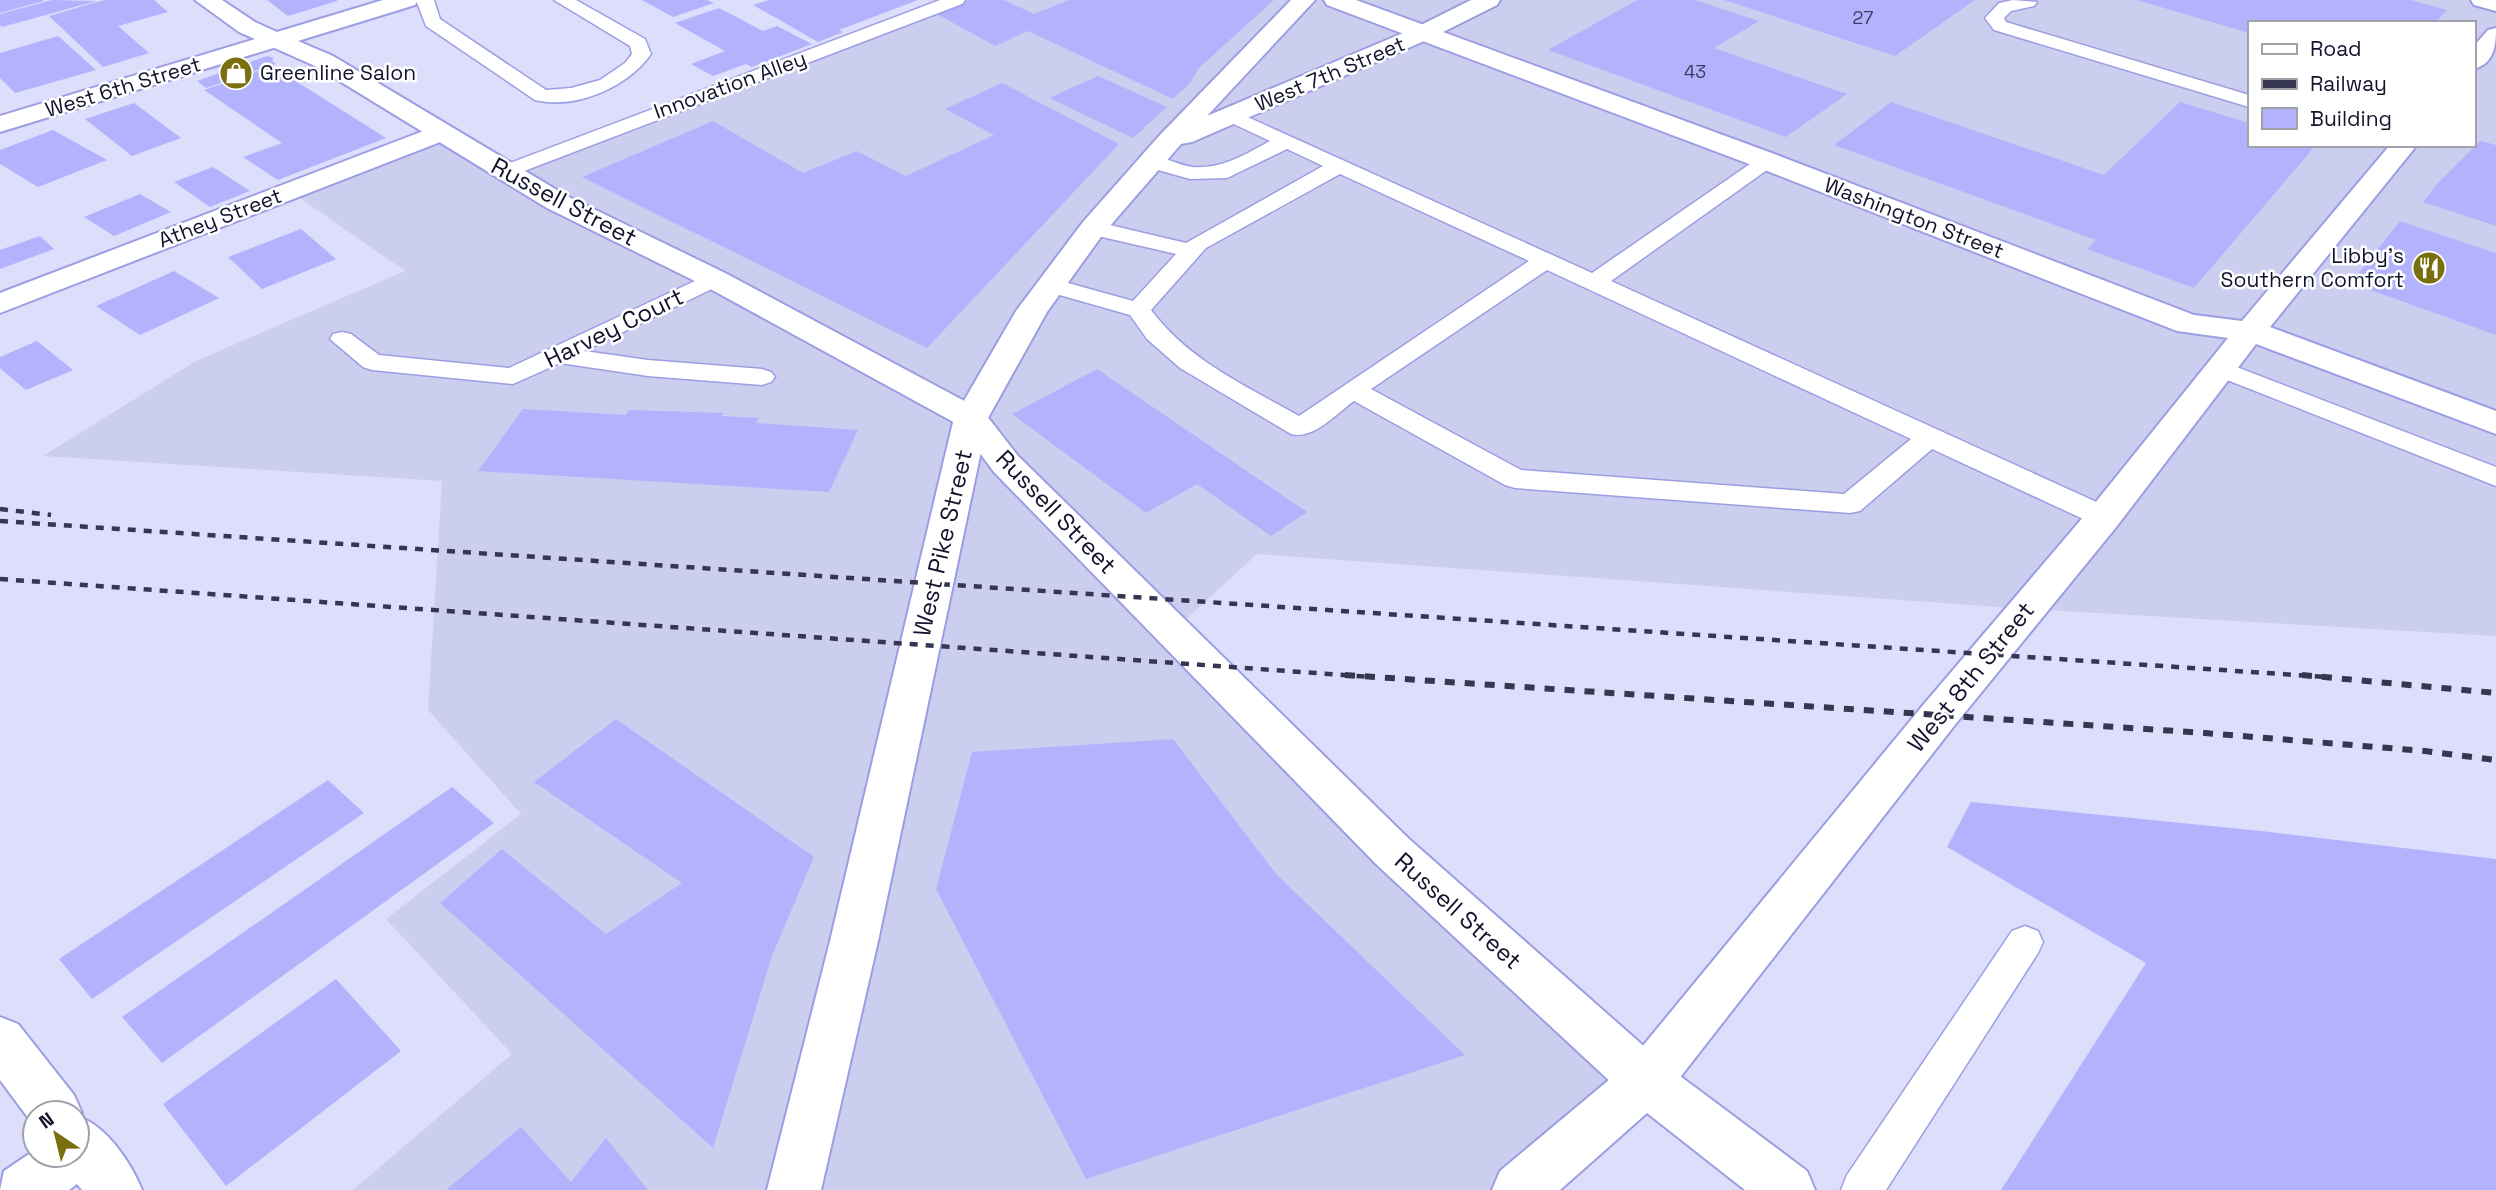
<svg xmlns="http://www.w3.org/2000/svg" width="2496" height="1190" font-family="'Space Grotesk',sans-serif">
<style>
.built{fill:#ccceef;fill-rule:evenodd}
.building{fill:#b2b3fc}
.lines{fill:none;stroke-linecap:round;stroke-linejoin:round}
.service-casing{stroke:#9c9de3;stroke-width:3}
.minor-casing{stroke:#9c9de3;stroke-width:4}
.tertiary-casing{stroke:#9c9de3;stroke-width:4}
.primary-casing{stroke:#9c9de3;stroke-width:4}
.service{fill:#fff;fill-rule:evenodd}
.minor{fill:#fff;fill-rule:evenodd}
.tertiary{fill:#fff;fill-rule:evenodd}
.primary{fill:#fff;fill-rule:evenodd}
.rail-far1{stroke:#363651;stroke-width:4.5;stroke-dasharray:8 8;stroke-linecap:butt}
.rail{stroke:#363651;stroke-width:6;stroke-dasharray:10 10;stroke-linecap:butt}
.labels{text-anchor:middle;stroke-width:5;stroke-linejoin:round;paint-order:stroke}
.far-number-label{font-size:18px;fill:#3c3b61}
.far-poi-label{font-size:21px;fill:#14132d;stroke:#fff;text-anchor:start}
.far-street-label{font-size:21px;fill:#14132d;stroke:#fff}
.street-label{font-size:24px;fill:#14132d;stroke:#fff}
</style>
<rect width="100%" height="100%" fill="#dcdefc"/>
<path class="built" d="M956 0H2496V636L2027 609 1257 554 1173 631 1646 1081 1519 1190H353L512 1054 386 919 521 814 428 710 442 481 43 456 196 361 405 271 290 191 439 133 504 172ZM2249 23H2473V145H2249Z"/>
<g class="building">
<path d="M0 0H43L44 1 0 13Z"/>
<path d="M52 0 97 1 2 27 0 25V14Z"/>
<path d="M104 0H154L168 12 118 26 149 53 103 67 49 16Z"/>
<path d="M267 0H337V1L288 16Z"/>
<path d="M642 0H707L714 3 673 17Z"/>
<path d="M769 0H918L839 30 843 32 818 42 753 5Z"/>
<path d="M969 0H1004L1034 14 1069 0H1274L1199 68 1190 83 1173 99 1028 31 995 46 937 14Z"/>
<path d="M1637 0H1695L1759 21 1714 48 1847 94 1786 137 1548 50Z"/>
<path d="M1724 0H1975L1895 56Z"/>
<path d="M2137 0H2410L2447 10 2435 23H2249V33Z"/>
<path d="M719 8 763 31 777 26 812 44 752 67 746 64 713 76 691 64 725 51 675 23Z"/>
<path d="M58 36 96 70 15 93 0 78V53Z"/>
<path d="M267 56 274 58 272 61 276 64 206 88 197 81Z"/>
<path d="M272 66 386 138 278 180 243 157 282 143 204 90Z"/>
<path d="M1098 76 1167 107 1133 138 1049 98Z"/>
<path d="M1002 83 1119 144 927 348 582 177 713 121 803 173 857 151 906 176 994 135 945 109Z"/>
<path d="M1891 102 2104 175 2180 102 2249 123V145H2316L2194 288 2087 249 2096 240 1834 145Z"/>
<path d="M134 103 181 138 132 156 85 119Z"/>
<path d="M53 130 107 160 38 187 0 164V150Z"/>
<path d="M2480 141 2496 145V226L2423 202 2437 184Z"/>
<path d="M213 167 250 191 210 207 174 182Z"/>
<path d="M140 194 171 212 114 236 84 217Z"/>
<path d="M2400 221 2496 253V335L2351 283Z"/>
<path d="M301 229 336 259 262 289 228 257Z"/>
<path d="M40 236 54 249 0 269V250Z"/>
<path d="M174 271 219 298 140 335 96 306Z"/>
<path d="M37 341 73 370 26 390 0 368V357Z"/>
<path d="M1097 369 1307 512 1271 536 1197 484 1146 513 1012 414Z"/>
<path d="M523 409 626 415 629 410 724 413 721 416 759 418 756 423 858 430 829 492 478 471Z"/>
<path d="M616 719 814 857 772 956 713 1148 440 903 502 849 606 934 682 883 534 782Z"/>
<path d="M1173 739 1277 875 1465 1055 1086 1179 936 889 972 752Z"/>
<path d="M328 780 364 813 92 999 59 959Z"/>
<path d="M452 787 494 823 162 1063 122 1017Z"/>
<path d="M1971 802 2261 831 2496 859V1190H2001L2146 963 1947 847Z"/>
<path d="M336 979 401 1051 226 1186 163 1104Z"/>
<path d="M521 1127 571 1182 606 1138 648 1190H446Z"/>
</g>
<g class="lines">
<defs>
<g id="service">
<path d="M416 0H434L440 19 546 90 571 88 600 80 625 63 632 54 630 46 554 0H576L645 39 651 54C628 87 576 110 535 100L426 26Z"/>
<path d="M940 0H965L962 4 511 176H497L493 172 497 168Z"/>
<path d="M2013 0 2037 2 2034 6 2011 11 2004 18 2006 22 2249 95V107L1994 30 1985 18 1999 3Z"/>
<path d="M1232 110 1592 273 1760 157H1774L1777 161 1774 165 1611 281 2114 510 2118 517 2114 524 2104 526 2094 524 1932 449 1860 511 1850 513 1515 488 1505 485 1354 401C1336 414 1313 440 1291 434L1180 368 1147 339 1130 315 1042 290 1038 285 1042 280 1050 278 1133 301 1176 254 1085 233 1082 228 1085 223 1093 221 1186 243 1323 166 1287 149 1227 178 1190 179 1144 166 1141 162 1144 158C1160 153 1176 165 1192 167 1223 169 1244 155 1270 141L1225 120 1222 116 1225 112ZM1340 174 1529 261 1299 416C1246 386 1188 360 1151 310L1206 248ZM1547 270 1911 439 1844 494 1521 470 1371 389Z"/>
<path d="M714 272 722 274 726 279 722 284 584 351 648 360 762 369 771 372 775 377 771 382 762 385 648 376 560 363 513 384 372 370 363 367 330 339 333 334 342 332 351 334 379 355 509 368Z"/>
<path d="M2221 361 2496 467V486L2212 374 2208 369 2212 364Z"/>
<path d="M2025 926 2038 931 2043 942 2038 953 1886 1190H1841L1847 1175 2012 931Z"/>
</g>
<g id="minor">
<path d="M1324 0H1356L1777 155 2194 315 2242 321 2390 145H2417L2270 327 2496 411V434L2256 344 2117 526 1954 726 1664 1098 1560 1190H1492L1500 1171 1628 1064 1924 704 2091 508 2228 338 2177 331 1757 167 1327 5Z"/>
<path d="M2496 28C2496 46 2494 64 2473 69V47L2488 30Z"/>
<path d="M275 33 283 35 287 40 283 45 0 132V116Z"/>
<path d="M439 125 448 127 452 133 448 139 0 313V293Z"/>
<path d="M0 1017 18 1024 74 1095 82 1113 80 1117C108 1128 131 1163 142 1190H82L77 1184 69 1190H0L4 1171 35 1150V1155H77V1113H35V1127L0 1080Z"/>
</g>
<path id="tertiary" d="M195 0H222L255 22 277 32 383 0H418L415 5 298 41 333 56 567 196 725 273 983 411 1018 456 1409 839 1664 1064 1807 1171 1815 1190H1745L1628 1098 1377 865 994 472 959 425 703 285 547 208 315 66 239 32Z"/>
<g id="primary">
<path d="M1291 0H1315L1207 116 1415 28 1471 0H1500L1497 5 1431 38 1192 142 1181 144 1103 234 1047 312 988 418 878 941 821 1190H767L830 941 954 418 1016 311 1083 222 1159 136Z"/>
<path d="M2471 0H2496V11L2474 5Z"/>
</g>
</defs>
<use href="#service" class="service-casing"/>
<use href="#minor" class="minor-casing"/>
<use href="#tertiary" class="tertiary-casing"/>
<use href="#primary" class="primary-casing"/>
<use href="#service" class="service"/>
<use href="#minor" class="minor"/>
<use href="#tertiary" class="tertiary"/>
<use href="#primary" class="primary"/>
<g class="rail-far1">
<path d="M0 509 51 515"/>
<path d="M0 521 2326 677"/>
<path d="M0 579 1371 677"/>
</g>
<g class="rail">
<path d="M1345 675 2205 733 2425 751 2496 760"/>
<path d="M2302 675 2496 693"/>
</g>
</g>
<defs>
<symbol id="shop-disc" viewBox="-11 -11 22 22"><circle r="9.5" fill="#796f0e" stroke="#fff"/><path d="M-5-2.5h2.3a2.7 3.5 0 0 1 5.4 0H5L5.5 6h-11ZM-1.5-2.5h3a1.5 2.3 0 0 0-3 0Z" fill="#fff"/></symbol>
<symbol id="restaurant-disc" viewBox="-11 -11 22 22"><circle r="9.5" fill="#796f0e" stroke="#fff"/><path d="M-5-6h1v4h1v-4h1v4h1v-4h1v5L-1.5 .5V6h-2V.5L-5-1ZM5-6V6H3V1.5H1.5Q1.5-4 5-6Z" fill="#fff"/></symbol>
</defs>
<g fill-rule="evenodd">
<use href="#shop-disc" x="217" y="54" width="38" height="38"/>
<use href="#restaurant-disc" x="2410" y="249" width="38" height="38"/>
</g>
<g class="labels">
<g class="far-number-label">
<text x="1863" y="24">27</text>
<text x="1695" y="78">43</text>
</g>
<g class="far-poi-label">
<text x="260" y="80">Greenline Salon</text>
<text x="2404" y="263" text-anchor="end">Libby's<tspan x="2404" dy="24">Southern Comfort</tspan></text>
</g>
<g class="far-street-label">
<text transform="translate(1330 74) rotate(-23)" y="7">West 7th Street</text>
<text transform="translate(730 85) rotate(-20)" y="7">Innovation Alley</text>
<text transform="translate(123 87) rotate(-17)" y="7">West 6th Street</text>
<text transform="translate(220 218) rotate(-21)" y="7">Athey Street</text>
<text transform="translate(1914 218) rotate(21)" y="7">Washington Street</text>
</g>
<g class="street-label">
<text transform="translate(564 202) rotate(28)" y="8">Russell Street</text>
<text transform="translate(614 328) rotate(-26)" y="8">Harvey Court</text>
<text transform="translate(1056 512) rotate(46)" y="8">Russell Street</text>
<text transform="translate(943 543) rotate(-77)" y="8">West Pike Street</text>
<text transform="translate(1971 677) rotate(-51)" y="8">West 8th Street</text>
<text transform="translate(1458 911) rotate(42)" y="8">Russell Street</text>
</g>
</g>
<rect x="2248" y="21" width="228" height="126" fill="#ffffff" stroke="#a1a1ab" stroke-width="2"/>
<rect x="2262" y="44" width="35" height="10" fill="#ffffff" stroke="#a1a1ab" stroke-width="2"/>
<text x="2310" y="56" font-size="21" fill="#14132d">Road</text>
<rect x="2262" y="79" width="35" height="10" fill="#363651" stroke="#a1a1ab" stroke-width="2"/>
<text x="2310" y="91" font-size="21" fill="#14132d">Railway</text>
<rect x="2262" y="108" width="35" height="21" fill="#b2b3fc" stroke="#a1a1ab" stroke-width="2"/>
<text x="2310" y="126" font-size="21" fill="#14132d">Building</text>
<g transform="translate(56 1134) rotate(325)"><circle r="33" fill="#ffffff" stroke="#a1a1ab" stroke-width="2"/>
<path d="M0-5L12 26L0 18L-12 26Z" fill="#796f0e"/>
<text y="-10" font-size="19" font-weight="bold" text-anchor="middle" fill="#14132d">N</text>
</g>
</svg>
